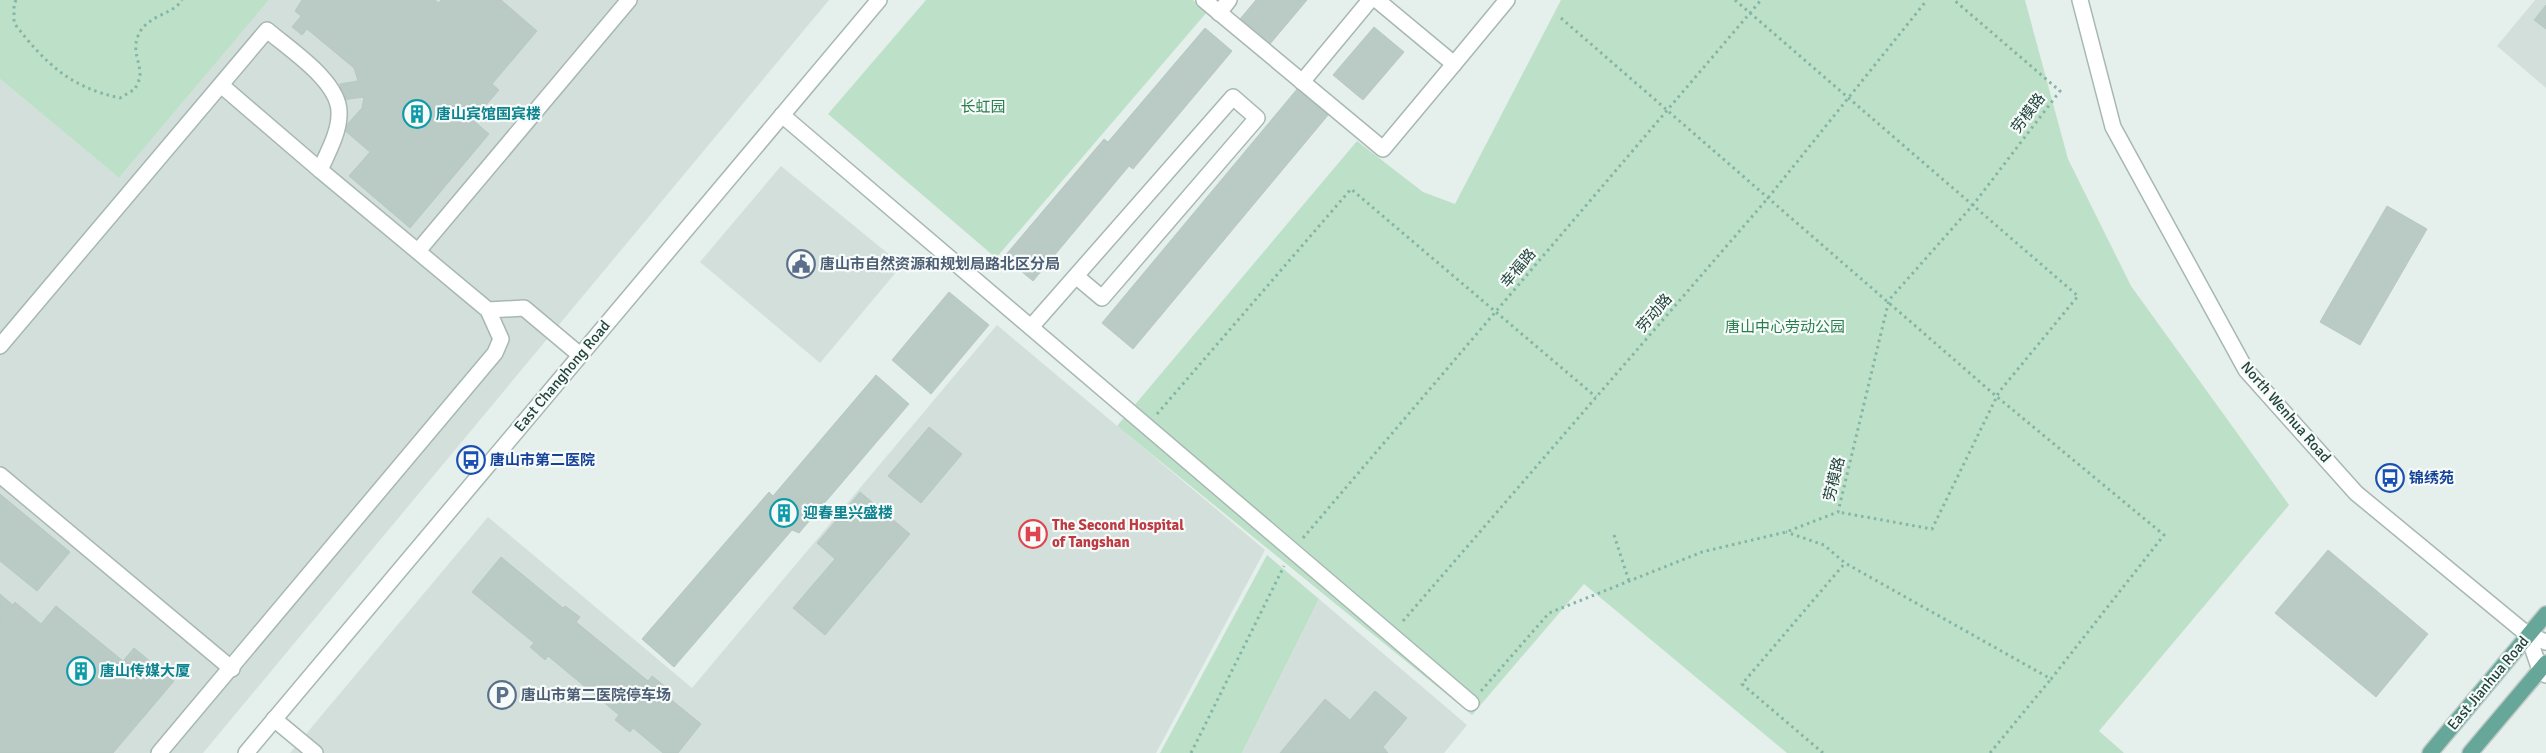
<svg xmlns="http://www.w3.org/2000/svg" width="2546" height="753" font-family="Signika,'Noto Sans SC',sans-serif">
<style>
.built{fill:#d3dfda}
.green{fill:#bde1c8}
.building{fill:#bacac4;stroke:#b7c9c2}
.lines{fill:none;stroke-linecap:round;stroke-linejoin:round}
.minor-casing{stroke:#a7b8b3;stroke-width:18}
.major-casing{stroke:#c1cac8;stroke-width:18}
.path{stroke:#84b5a7;stroke-width:3;stroke-dasharray:2.5 4;stroke-linecap:butt}
.minor{stroke:#fff;stroke-width:15}
.major{stroke:#67a799;stroke-width:15}
.labels{text-anchor:middle;stroke-width:4.5;stroke-linejoin:round;paint-order:stroke}
.park-label{font-size:15px;fill:#297d4d;stroke:#f6fbf9}
.street-label{font-size:15px;fill:#22433b;stroke:#f6fbf9}
.culture-label{font-size:15px;font-weight:bold;fill:#0d838f;stroke:#f6fbf9;text-anchor:start}
.service-label{font-size:15px;font-weight:bold;fill:#4e5e75;stroke:#f6fbf9;text-anchor:start}
.transit-label{font-size:15px;font-weight:bold;fill:#164399;stroke:#f6fbf9;text-anchor:start}
.health-label{font-size:15px;font-weight:bold;fill:#be3a42;stroke:#f6fbf9;text-anchor:start}
</style>
<rect width="100%" height="100%" fill="#e5efeb"/>
<g class="built">
<path d="M269 0H829L203 753H0V79L119 178Z"/>
<path d="M2535 0H2546V88L2497 46Z"/>
<path d="M781 166 902 265 820 363 700 262Z"/>
<path d="M997 325 1265 550 1156 753H290L488 517 692 688Z"/>
<path d="M1319 599 1467 725 1444 753H1242Z"/>
</g>
<g class="green">
<path d="M0 0H269L119 178 0 79Z"/>
<path d="M926 0H1193L1207 12 996 258 828 114Z"/>
<path d="M1561 0H2025L2068 159 2131 286 2289 505 2099 731 2124 753H1787L1584 584 1472 715 1117 426 1357 141 1423 192 1455 204Z"/>
<path d="M1267 555 1319 599 1242 753H1160Z"/>
</g>
<g class="building">
<path d="M302 0H435L439 3 441 0H501L537 31 492 84 499 90 473 120 489 134 410 228 349 176 370 152 343 129 362 108 364 97 342 100 340 84 358 81 354 68 307 29 302 35 292 27 301 16 295 11Z"/>
<path d="M1256 0H1307L1270 44 1240 19Z"/>
<path d="M2546 5V29L2534 20Z"/>
<path d="M1374 27 1404 52 1363 100 1333 75Z"/>
<path d="M1205 28 1232 51 1133 169 1129 166 1033 281 1004 257 1104 139 1108 142Z"/>
<path d="M1298 88 1329 114 1133 349 1102 323Z"/>
<path d="M2387 206 2427 229 2360 345 2320 322Z"/>
<path d="M949 292 989 325 931 394 892 360Z"/>
<path d="M876 375 909 404 799 533 792 530 674 667 642 639 769 492 773 496Z"/>
<path d="M929 427 962 454 921 503 888 476Z"/>
<path d="M860 492 910 534 825 635 793 608 835 559 817 543Z"/>
<path d="M0 494 70 552 37 591 0 561Z"/>
<path d="M2328 550 2428 634 2376 697 2275 613Z"/>
<path d="M501 557 563 608 565 606 580 617 576 622 648 681 652 676 667 688 663 693 701 724 678 753H663L633 728 630 732 615 720 619 715 548 656 545 660 530 647 534 643 472 592Z"/>
<path d="M0 594 15 607 8 615 24 629 0 658Z"/>
<path d="M15 602 41 624 56 606 123 661 134 648 174 681 113 753H0V619Z"/>
<path d="M1375 691 1407 718 1383 747 1388 753H1280L1325 699 1350 720Z"/>
</g>
<g class="lines">
<defs>
<g id="minor">
<path d="M1204 0 1383 149 1454 64"/>
<path d="M1377 0 1454 64 1507 0"/>
<path d="M2080 0 2113 127 2246 370 2356 493 2528 635 2540 670 2546 675"/>
<path d="M1219 13 1229 0"/>
<path d="M1302 82 1370 0"/>
<path d="M782 115 1471 703"/>
<path d="M418 251 629 0"/>
<path d="M488 310 524 308 580 355"/>
<path d="M1031 327 1233 97 1257 118 1102 298 1077 277"/>
<path d="M0 346 267 30C289 49 339 81 339 112 340 131 328 152 320 170L221 85"/>
<path d="M0 475 232 669"/>
<path d="M2528 635 2546 642"/>
<path d="M274 719 315 753"/>
<path d="M159 753 495 353 501 339 488 310 320 170"/>
<path d="M246 753 879 0"/>
</g>
<g id="major">
<path d="M2430 753 2546 614"/>
<path d="M2470 753 2546 663"/>
</g>
</defs>
<use href="#minor" class="minor-casing"/>
<use href="#major" class="major-casing"/>
<g class="path">
<path d="M16 0 14 4V23C45 63 69 87 120 98L135 89C137 85 140 79 140 75 140 61 132 51 138 36 146 15 173 15 182 0"/>
<path d="M1735 0 2078 296 1999 392 1932 529 1838 512"/>
<path d="M1561 18 1996 396 2164 535 2051 679 1845 563 1824 545 1786 532"/>
<path d="M1157 414 1351 189 1596 397"/>
<path d="M1614 535 1629 581"/>
<path d="M1303 538 1761 0"/>
<path d="M1403 621 1768 198 1927 0"/>
<path d="M1481 691 1549 613 1702 552 1786 532 1838 512 1889 300 1973 205 2060 91 1954 0"/>
<path d="M1191 753 1284 566"/>
<path d="M1823 753 1742 684 1845 563"/>
<path d="M1990 753 2051 679"/>
</g>
<use href="#minor" class="minor"/>
<use href="#major" class="major"/>
</g>
<defs>
<symbol id="building-ring" viewBox="-11 -11 22 22"><circle r="9.5" fill="#f6fbf9" stroke="#0f9aa8" stroke-width="1.5"/><path d="M-4-6H4V6H1V3H-1V6H-4ZM-2.5-4.3h1.7v1.8h-1.7ZM.8-4.3h1.7v1.8H.8ZM-2.5-1h1.7V.8h-1.7ZM.8-1h1.7V.8H.8Z" fill="#0f9aa8"/></symbol>
<symbol id="civic-ring" viewBox="-11 -11 22 22"><circle r="9.5" fill="#f6fbf9" stroke="#5c6f8a" stroke-width="1.5"/><path d="M-.6-6.5H3V-4.5H.6V-3L4-1V1h2V6H-6V1h2V-1L-.6-3ZM-1.2 2.5V6h2.4V2.5Z" fill="#5c6f8a"/></symbol>
<symbol id="bus-ring" viewBox="-11 -11 22 22"><circle r="9.5" fill="#f6fbf9" stroke="#1a4fb4" stroke-width="1.5"/><path d="M-5-6H5V4H4V6H2V4H-2V6H-4V4H-5ZM-3.5-4V0h7V-4ZM-3.5 1.2v1.5H-2V1.2ZM2 1.2v1.5H3.5V1.2Z" fill="#1a4fb4"/></symbol>
<symbol id="hospital-ring" viewBox="-11 -11 22 22"><circle r="9.5" fill="#f6fbf9" stroke="#e0444e" stroke-width="1.5"/><path d="M-5-5h3v3.5h4V-5h3V5h-3V1.5h-4V5h-3Z" fill="#e0444e"/></symbol>
<symbol id="parking-ring" viewBox="-11 -11 22 22"><circle r="9.5" fill="#f6fbf9" stroke="#5c6f8a" stroke-width="1.5"/><path d="M-3.5-5.5H1a3.5 3.5 0 0 1 0 7H-1V5.5H-3.5ZM-1-3.4V-.6H.8a1.4 1.4 0 0 0 0-2.8Z" fill="#5c6f8a"/></symbol>
</defs>
<g fill-rule="evenodd">
<use href="#building-ring" x="401" y="98" width="32" height="32"/>
<use href="#civic-ring" x="785" y="248" width="32" height="32"/>
<use href="#bus-ring" x="455" y="444" width="32" height="32"/>
<use href="#bus-ring" x="2374" y="462" width="32" height="32"/>
<use href="#building-ring" x="768" y="497" width="32" height="32"/>
<use href="#hospital-ring" x="1017" y="518" width="32" height="32"/>
<use href="#building-ring" x="65" y="655" width="32" height="32"/>
<use href="#parking-ring" x="486" y="679" width="32" height="32"/>
</g>
<g class="labels">
<g class="park-label">
<text x="983" y="112">长虹园</text>
<text x="1785" y="332">唐山中心劳动公园</text>
</g>
<g class="street-label">
<text transform="translate(2028 113) rotate(-53)" y="5">劳模路</text>
<text transform="translate(1518 268) rotate(-50)" y="5">幸福路</text>
<text transform="translate(1654 313) rotate(-49)" y="5">劳动路</text>
<text transform="translate(562 376) rotate(-50)" y="5">East Changhong Road</text>
<text transform="translate(2286 412) rotate(49)" y="5">North Wenhua Road</text>
<text transform="translate(1834 479) rotate(-76)" y="5">劳模路</text>
<text transform="translate(2488 683) rotate(-50)" y="5">East Jianhua Road</text>
</g>
<g class="culture-label">
<text x="436" y="119">唐山宾馆国宾楼</text>
<text x="803" y="518">迎春里兴盛楼</text>
<text x="100" y="676">唐山传媒大厦</text>
</g>
<g class="service-label">
<text x="820" y="269">唐山市自然资源和规划局路北区分局</text>
<text x="521" y="700">唐山市第二医院停车场</text>
</g>
<g class="transit-label">
<text x="490" y="465">唐山市第二医院</text>
<text x="2409" y="483">锦绣苑</text>
</g>
<g class="health-label">
<text x="1052" y="530">The Second Hospital<tspan x="1052" dy="17">of Tangshan</tspan></text>
</g>
</g>
</svg>
